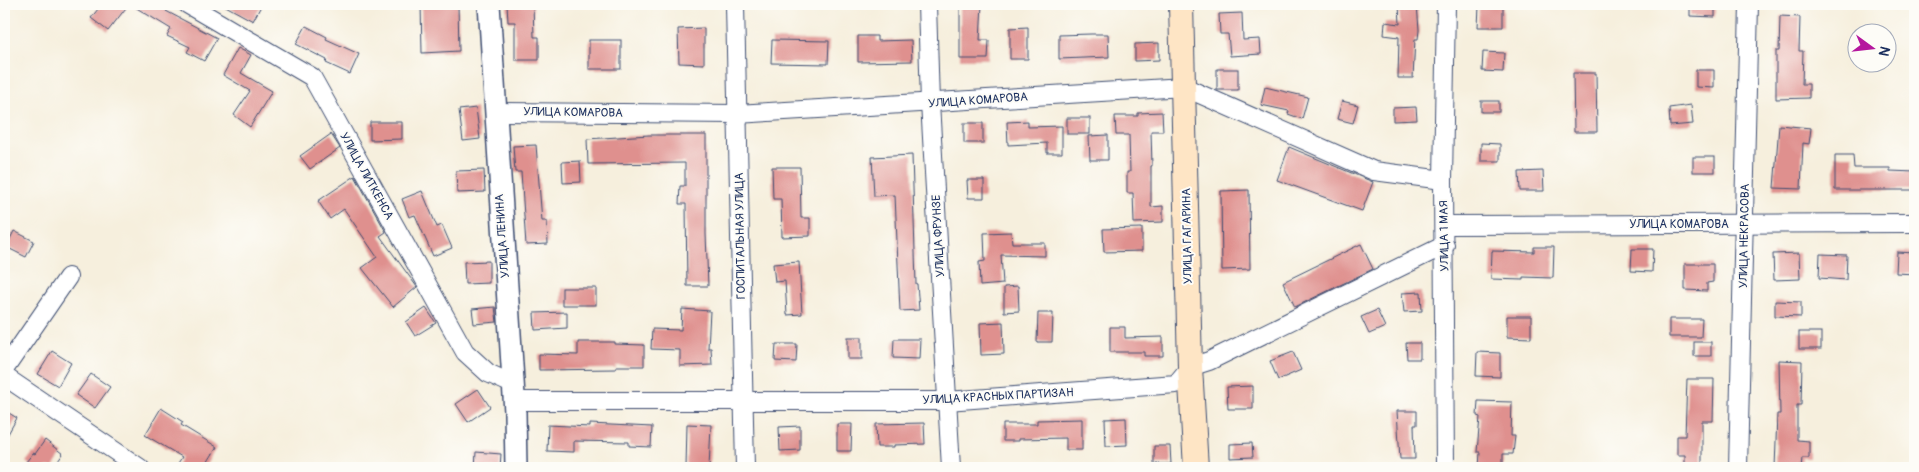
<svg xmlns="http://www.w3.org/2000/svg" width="1919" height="472" font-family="Pangolin,sans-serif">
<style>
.building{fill:#df908e}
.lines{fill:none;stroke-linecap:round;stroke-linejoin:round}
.minor-casing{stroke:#3c4c71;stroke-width:20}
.tertiary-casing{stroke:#3c4c71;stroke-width:24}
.secondary-casing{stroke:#3c4c71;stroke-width:26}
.minor{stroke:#fff;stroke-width:18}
.tertiary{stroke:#fff;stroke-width:21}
.secondary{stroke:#fee5c5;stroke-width:24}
.labels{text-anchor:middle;stroke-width:4;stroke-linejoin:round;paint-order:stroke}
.street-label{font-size:12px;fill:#1b2f5e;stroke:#fdfcf7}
</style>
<rect width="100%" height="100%" fill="#fdfcf7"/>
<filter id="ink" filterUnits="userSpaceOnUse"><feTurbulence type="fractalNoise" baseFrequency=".02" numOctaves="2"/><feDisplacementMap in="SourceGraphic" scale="10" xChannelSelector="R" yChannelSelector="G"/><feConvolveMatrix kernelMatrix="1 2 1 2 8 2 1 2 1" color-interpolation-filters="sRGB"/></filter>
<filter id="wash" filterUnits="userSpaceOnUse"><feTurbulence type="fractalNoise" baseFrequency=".0096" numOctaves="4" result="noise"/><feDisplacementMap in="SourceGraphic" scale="20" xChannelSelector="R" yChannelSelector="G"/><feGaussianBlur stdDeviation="1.12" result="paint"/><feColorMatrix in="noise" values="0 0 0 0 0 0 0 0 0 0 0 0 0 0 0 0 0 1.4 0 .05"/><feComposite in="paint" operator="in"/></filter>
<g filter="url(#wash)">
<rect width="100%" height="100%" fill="#f6efdd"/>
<g id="blocks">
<g class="building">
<path d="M102 4H129L108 31 91 18Z"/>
<path d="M130 4H170L166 11 217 38 204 61 187 52 190 47 167 36 171 29Z"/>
<path d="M222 4H262L253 21Z"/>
<path d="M421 4H458L459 51 422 53Z"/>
<path d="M507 4H533L534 37H539V60H515V22H508Z"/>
<path d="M960 4H982L980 40H989L988 59H960Z"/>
<path d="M1399 4H1417L1419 30 1418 39H1415L1413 78H1398L1399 37 1384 35 1385 22 1400 24Z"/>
<path d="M1690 4H1715V17L1690 16Z"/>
<path d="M1479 6H1503V27H1478Z"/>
<path d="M1242 13 1243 40 1260 39 1261 54 1230 56 1228 34H1220L1219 14Z"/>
<path d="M1780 16 1800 17 1799 51H1803L1802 84H1809V98L1776 99V51H1779Z"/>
<path d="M306 26 327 37 326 39 359 54 350 74 326 63 327 60 296 44Z"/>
<path d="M1028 27V59H1010V28Z"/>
<path d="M704 28V64L679 63 678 29Z"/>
<path d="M1091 34H1108L1109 57 1059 59V35Z"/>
<path d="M858 36H877V41L911 40 912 61 858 62Z"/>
<rect x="589" y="40" width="32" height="29"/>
<path d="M772 40 829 41 828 64 771 63Z"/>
<path d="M1159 43V60L1135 61V44Z"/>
<path d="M238 48 251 55 241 73 272 91 250 127 234 115 250 91 223 75Z"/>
<path d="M1483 52 1504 53 1503 72 1482 71Z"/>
<rect x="1217" y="69" width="21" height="21"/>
<path d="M1696 70H1714V88L1696 87Z"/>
<path d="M1573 73H1596L1597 132H1574Z"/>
<path d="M1265 87 1308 97 1302 119 1288 114 1289 111 1261 105Z"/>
<path d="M1342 101 1358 105 1353 123 1337 119Z"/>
<rect x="1481" y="101" width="18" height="11"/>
<path d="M1691 105 1693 124 1670 126 1669 108Z"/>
<path d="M1416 107 1417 120 1393 121V108Z"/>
<path d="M476 108 480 139 463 141 459 110Z"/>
<path d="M1162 112 1163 131H1151L1152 166H1151V207L1163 206V222L1134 223 1133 193H1127V172H1130L1129 135H1116L1115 116H1138V113Z"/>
<rect x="1067" y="118" width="23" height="16"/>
<path d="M1028 121V127L1062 126V153H1047V143L1008 145 1007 122Z"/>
<path d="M370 122H402V139L370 140Z"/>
<rect x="964" y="123" width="19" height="20"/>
<path d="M1779 125 1811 128 1809 144 1803 143 1801 189 1774 188Z"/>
<path d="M331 134 340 148 310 169 300 156Z"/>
<path d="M649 135H706V234L708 286H687L686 204H679L680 186H685V163L588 164 587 139Z"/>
<path d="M1108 135V160H1090L1089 136Z"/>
<path d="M1481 143 1500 144V161H1481Z"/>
<path d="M536 145 542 221H547L548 244 526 245 521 172H515L513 146Z"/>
<path d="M1289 147 1373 182 1362 211 1277 180Z"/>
<path d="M912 155 916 284H917L919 310 900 311 895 195 874 196 872 157Z"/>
<path d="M1835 155H1853L1854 168H1890V171L1915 172V190H1835Z"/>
<rect x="1693" y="157" width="22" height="15"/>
<path d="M580 161 581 182 563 183 562 162Z"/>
<path d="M772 167H800L801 218H810V236L782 237 781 199H773Z"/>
<path d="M484 170 485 192 457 193 456 171Z"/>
<path d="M1543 171 1544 191H1520L1519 172Z"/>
<path d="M355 176 386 232 380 236 417 287 393 307 362 268 377 257 344 209 330 219 318 201Z"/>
<path d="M967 180H984V198H968Z"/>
<path d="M1249 190 1250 269 1222 270 1221 191Z"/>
<path d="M422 191 437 227 442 225 452 248 433 256 415 215 409 217 402 199Z"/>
<path d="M1142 228V251L1104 252 1103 229Z"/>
<path d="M14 231 34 241 26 257 6 247Z"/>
<path d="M1011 232 1012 243H1045V256L1001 255 1003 284 980 286 979 262 985 261 984 233Z"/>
<path d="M1361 244 1373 269 1295 307 1283 282Z"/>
<path d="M1534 247H1554L1553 278 1523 277V280L1491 279 1492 251 1534 252Z"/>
<path d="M1632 249H1653L1652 272 1631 271Z"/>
<path d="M1897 252 1915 253V274L1896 273Z"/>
<path d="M1799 253 1800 279 1774 280 1773 254Z"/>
<path d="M1820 254 1847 255 1846 280 1819 278Z"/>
<path d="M489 261V283L465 284 464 262Z"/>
<path d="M799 262 802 314 787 315 785 281 775 282 773 264Z"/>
<path d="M1685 264H1713V282L1707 283V291L1685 290Z"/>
<path d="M1018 286 1019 311 1004 312V287Z"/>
<rect x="562" y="288" width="34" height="17"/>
<path d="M1421 292 1422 311 1404 312 1402 293Z"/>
<path d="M1775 301 1801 302V317L1775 316Z"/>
<path d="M495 307 497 322 474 324 472 309Z"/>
<path d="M426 308 436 323 415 336 406 322Z"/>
<path d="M682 309 710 311 708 348H711L712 365 680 366V350L651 349 652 329 681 330Z"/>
<path d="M1377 310 1385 327 1369 334 1361 317Z"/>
<path d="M567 312V328L535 330 534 313Z"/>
<path d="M1038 313H1053L1052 342H1037Z"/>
<path d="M1507 316H1531V338L1507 337Z"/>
<path d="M1669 319H1702L1701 337H1669Z"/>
<path d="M1003 322 1004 354 981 355 980 323Z"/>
<path d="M1110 327H1125V338L1163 337V356H1144V352H1110Z"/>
<rect x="1799" y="332" width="22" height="17"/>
<rect x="848" y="337" width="14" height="22"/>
<path d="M894 339H920L919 359 893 358Z"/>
<path d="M578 342H615V344L644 345V366H616V369L539 370V354L578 355Z"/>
<rect x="1694" y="342" width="17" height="14"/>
<path d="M1406 343H1420V359H1407Z"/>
<path d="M776 344H797L796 362 775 361Z"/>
<path d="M52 351 71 363 58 386 38 374Z"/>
<path d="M1293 352 1301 370 1278 380 1270 361Z"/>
<path d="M1477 352 1500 353V377L1476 376Z"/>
<path d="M1779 360 1802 361 1801 405H1797V440L1809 441V458H1802L1801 468H1775L1777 414H1780Z"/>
<path d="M91 374 110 387 95 408 76 395Z"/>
<path d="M1687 379H1714L1713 421H1702V468H1685V455H1677V436H1685Z"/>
<path d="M1253 386V409H1228L1227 387Z"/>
<path d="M478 389 490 407 468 422 456 404Z"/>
<path d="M1478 401 1512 402 1511 436H1515L1513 454H1503V468H1479L1480 452H1477L1480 417 1477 416Z"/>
<path d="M161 408 183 422 181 425 217 447 204 468H175L182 457 145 435Z"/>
<path d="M4 410 17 418 4 441Z"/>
<path d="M1397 411H1417V425H1414L1415 459H1400Z"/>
<path d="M1126 418 1127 445 1106 446 1105 419Z"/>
<path d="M1082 419V450H1066V438L1018 439V441H1003V424H1037V420Z"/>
<path d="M924 423 925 444 894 445V447H877L876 424Z"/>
<path d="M590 424 652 427 651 447 629 446V442L574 441V452L547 451 548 425 590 427Z"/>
<path d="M687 424 711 425 709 468H686Z"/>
<path d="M837 424H852L851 451H837Z"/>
<path d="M800 426V450L780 451 779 427Z"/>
<path d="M45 440 63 454 53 468H34L26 462 33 453 35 454Z"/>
<path d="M1252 443 1253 457 1230 458V444Z"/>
<path d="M1154 446H1170L1171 464H1154Z"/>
<path d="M476 452 501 454 500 468H475Z"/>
</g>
</g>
</g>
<g filter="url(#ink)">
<use href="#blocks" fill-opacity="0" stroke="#3c4c71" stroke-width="1"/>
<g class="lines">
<defs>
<g id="minor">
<path d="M187 4 312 77 465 352 488 373 512 384"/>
<path d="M735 4 745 468"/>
<path d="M927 4 930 103 951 468"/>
<path d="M495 112 737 114 1184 87 1374 171 1443 180"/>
<path d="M1444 225 1915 223"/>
<path d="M4 370 68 277"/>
<path d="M4 376 140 468"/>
<path d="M514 401H947L1176 384 1190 367 1209 361 1445 245"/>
<path d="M1445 468 1443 180 1446 4"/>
<path d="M1738 468 1749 4"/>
</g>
<path id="tertiary" d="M489 4 515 412 516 468"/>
<path id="secondary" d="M1181 4 1190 367 1196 468"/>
</defs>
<use href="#minor" class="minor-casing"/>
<use href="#tertiary" class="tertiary-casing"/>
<use href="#secondary" class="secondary-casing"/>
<use href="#minor" class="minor"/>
<use href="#tertiary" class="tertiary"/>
<use href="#secondary" class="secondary"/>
</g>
</g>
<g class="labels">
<g class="street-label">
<text transform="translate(978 100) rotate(-4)" y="4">УЛИЦА КОМАРОВА</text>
<text transform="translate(573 112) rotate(1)" y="4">УЛИЦА КОМАРОВА</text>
<text transform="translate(367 176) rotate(61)" y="4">УЛИЦА ЛИТКЕНСА</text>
<text x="1679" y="228">УЛИЦА КОМАРОВА</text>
<text transform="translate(502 236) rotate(-94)" y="4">УЛИЦА ЛЕНИНА</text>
<text transform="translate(740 236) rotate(-91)" y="4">ГОСПИТАЛЬНАЯ УЛИЦА</text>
<text transform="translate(938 236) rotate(-93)" y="4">УЛИЦА ФРУНЗЕ</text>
<text transform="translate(1187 236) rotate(-91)" y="4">УЛИЦА ГАГАРИНА</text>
<text transform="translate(1444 236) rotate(-91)" y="4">УЛИЦА 1 МАЯ</text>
<text transform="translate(1744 236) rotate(-89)" y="4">УЛИЦА НЕКРАСОВА</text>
<text transform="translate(998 396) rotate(-3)" y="4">УЛИЦА КРАСНЫХ ПАРТИЗАН</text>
</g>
</g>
<rect width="1919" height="472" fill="none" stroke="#fdfcf7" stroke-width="20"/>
<g transform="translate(1872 48) rotate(105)"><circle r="24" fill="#fdfcf7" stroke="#a3aaba"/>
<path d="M0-4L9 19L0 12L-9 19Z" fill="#b5179e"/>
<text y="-8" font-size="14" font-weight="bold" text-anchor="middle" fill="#1b2f5e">N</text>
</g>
</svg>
